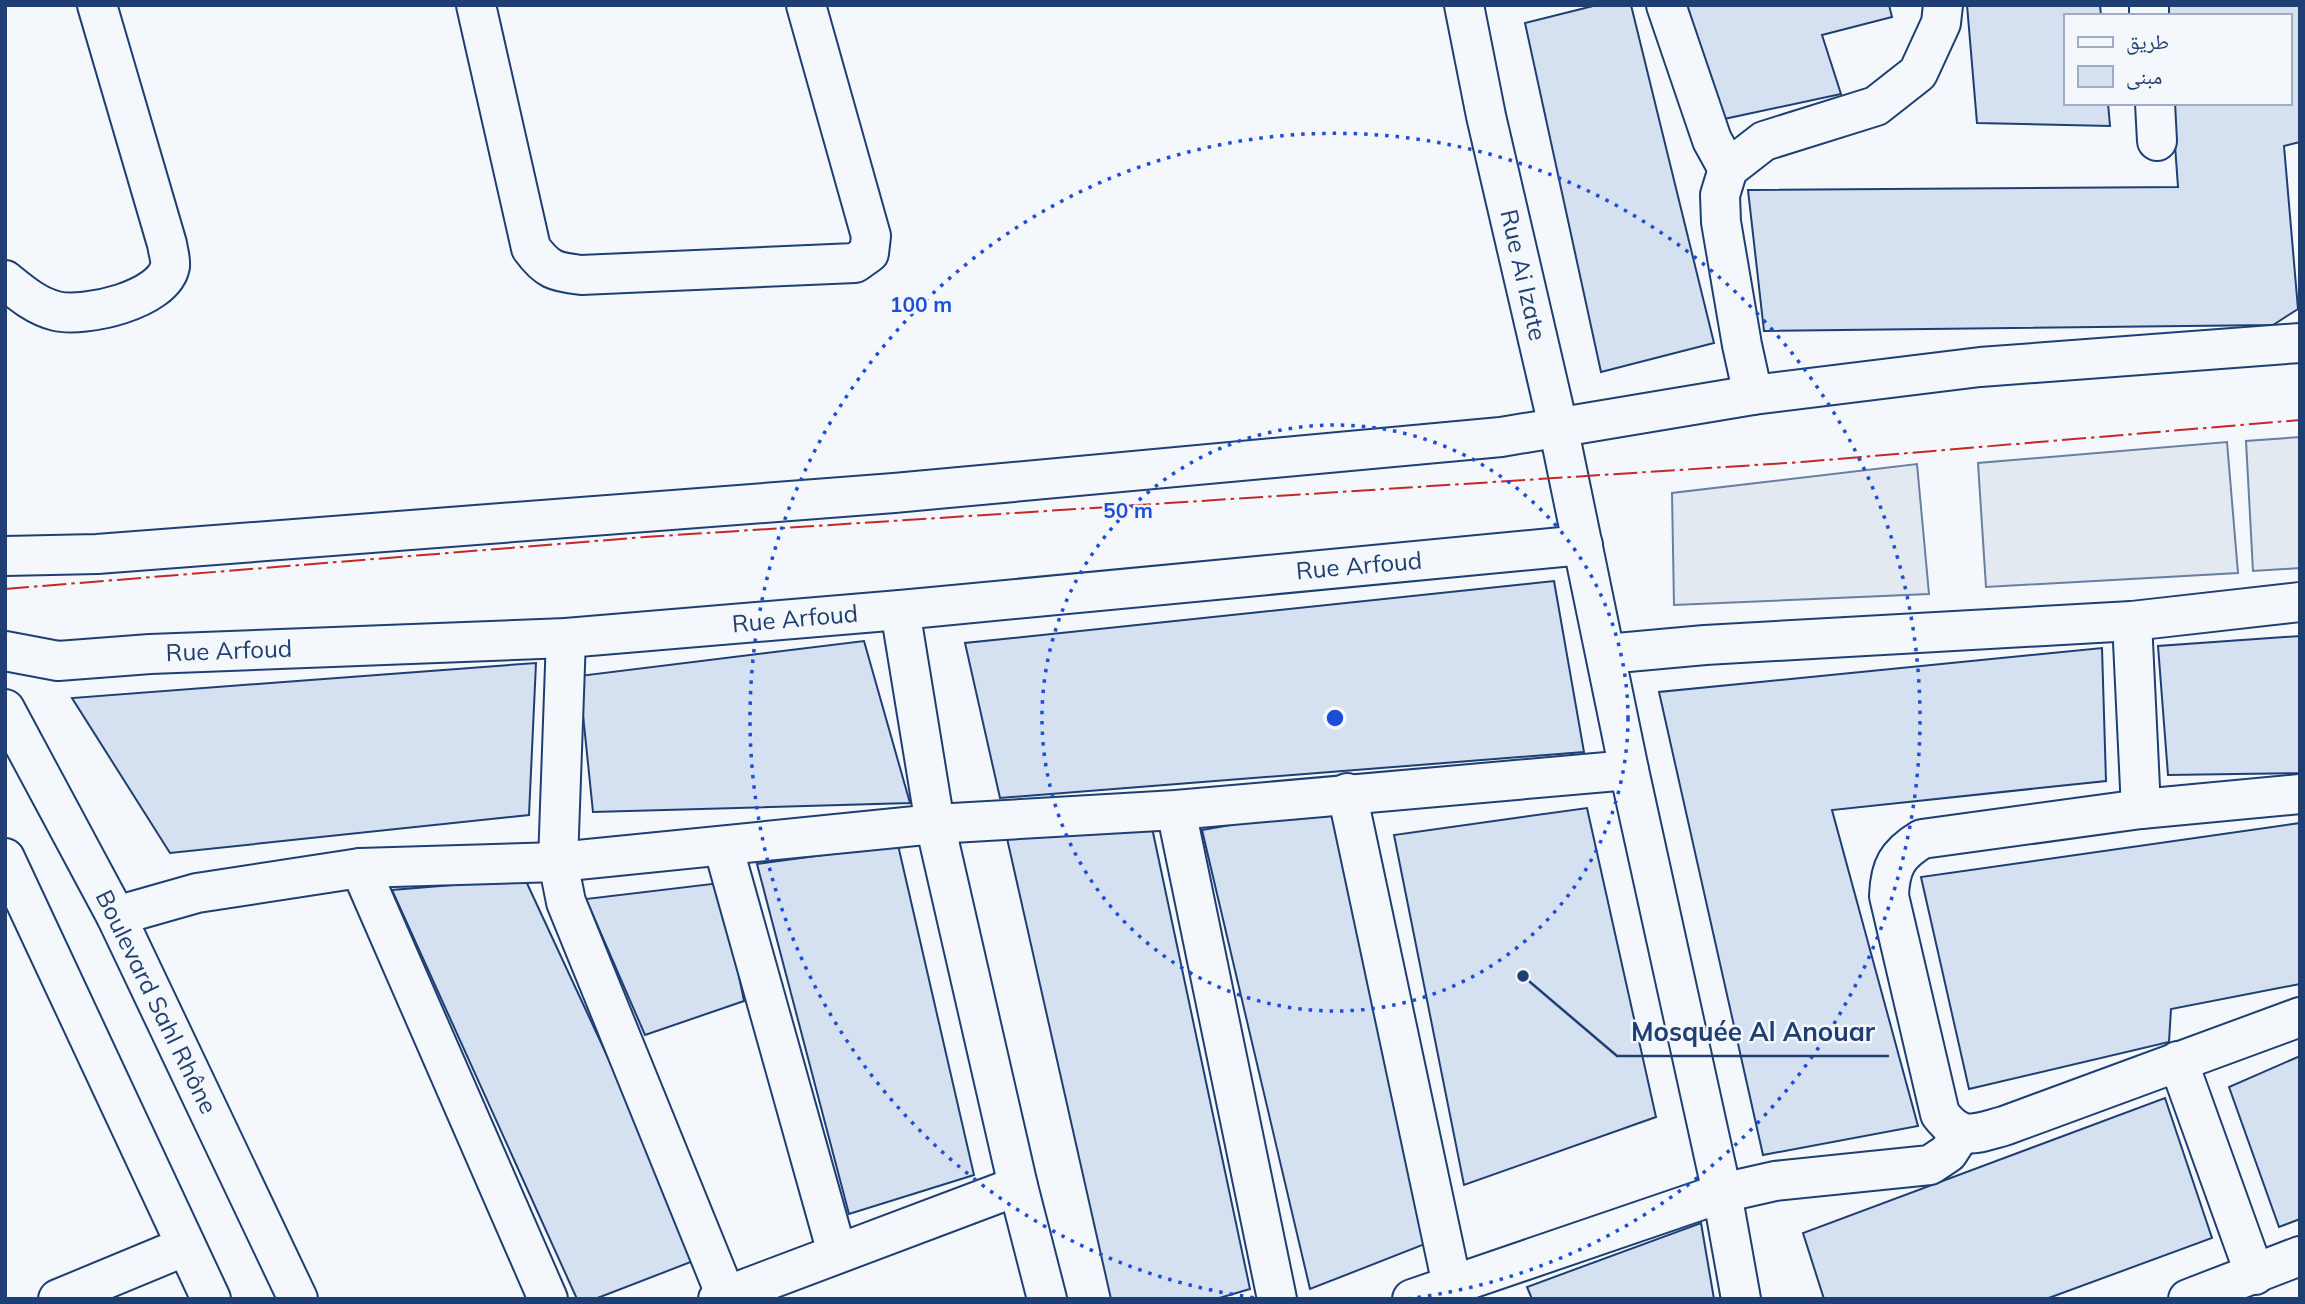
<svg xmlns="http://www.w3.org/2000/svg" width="2305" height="1304" font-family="Mulish,'Noto Naskh Arabic',sans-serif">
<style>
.pitch{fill:#e3e9f0;stroke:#687fa3;stroke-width:2}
.building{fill:#d5e0f0;stroke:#1d3f73;stroke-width:2}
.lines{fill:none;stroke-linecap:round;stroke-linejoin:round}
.minor-casing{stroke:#1d3f73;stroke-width:42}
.minor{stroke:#f4f7fb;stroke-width:38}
.power{stroke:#c62828;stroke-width:2;stroke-dasharray:24 5 3.5 5;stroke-linecap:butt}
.ring{fill:none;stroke:#1d4ed8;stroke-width:3.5;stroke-dasharray:3.5 7}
.labels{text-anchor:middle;stroke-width:5;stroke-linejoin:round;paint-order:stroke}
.street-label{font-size:24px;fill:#1d3f73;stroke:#f4f7fb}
.centre{fill:#1d4ed8;stroke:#f4f7fb;stroke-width:3.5}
.ring-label{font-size:21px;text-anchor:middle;font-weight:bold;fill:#1d4ed8;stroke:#f4f7fb;stroke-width:5;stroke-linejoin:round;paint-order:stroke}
.leader{fill:none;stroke:#1d3f73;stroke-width:2.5}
.callout-dot{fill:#1d3f73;stroke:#f4f7fb;stroke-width:2.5}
.callout-label{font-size:26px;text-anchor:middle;font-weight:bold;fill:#1d3f73;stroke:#f4f7fb;stroke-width:5;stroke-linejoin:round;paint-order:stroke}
</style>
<rect width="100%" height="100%" fill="#f4f7fb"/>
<g class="pitch">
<path d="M2300 437V568L2253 571 2246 441Z"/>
<path d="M2227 442 2238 573 1986 587 1978 463Z"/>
<path d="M1917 464 1929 594 1674 605 1672 493Z"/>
</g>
<g class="building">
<path d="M1597 5H1631L1714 343 1601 372 1525 23Z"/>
<path d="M1687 5H1889L1892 17 1822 35 1841 94 1724 119Z"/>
<path d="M1967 5H2100L2101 16H2065V103H2108L2110 126 1977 123Z"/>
<path d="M2166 5H2300V142L2284 146 2298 309 2273 325 1764 331 1748 190 2178 187 2172 103H2289V16H2166Z"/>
<path d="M1554 581 1584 752 1000 798 965 643Z"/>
<path d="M2300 636V773L2168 775 2158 646Z"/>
<path d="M864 641 910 803 593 812 579 676Z"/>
<path d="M2102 648 2106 781 1832 810 1918 1126 1763 1155 1659 692Z"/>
<path d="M536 663 529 815 170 853 72 698Z"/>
<path d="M1332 807 1425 1244 1310 1289 1202 830Z"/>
<path d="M1587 808 1656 1117 1464 1185 1394 835Z"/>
<path d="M1151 823 1250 1289 1216 1299H1111L1006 834Z"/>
<path d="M2300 823V984L2171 1009 2169 1042 1969 1089 1921 877Z"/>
<path d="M898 845 974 1175 849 1214 757 864Z"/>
<path d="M525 879 701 1258 595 1299H577L392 890Z"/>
<path d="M720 883 744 1001 645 1035 586 899Z"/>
<path d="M2300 1056V1219L2279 1227 2229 1087Z"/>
<path d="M2165 1098 2212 1238 2046 1299H1824L1803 1233Z"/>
<path d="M1701 1223 1714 1299H1532L1527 1287Z"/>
</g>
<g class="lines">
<defs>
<g id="minor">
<path d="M476 5 531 248C547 270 555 272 581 275L855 263 869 253 871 236 806 5"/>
<path d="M1464 5 1486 116 1558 426 1629 770 1722 1193 1741 1299"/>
<path d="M1666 5 1712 140 1728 169"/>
<path d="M2149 5V16"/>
<path d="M2155 103 2157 141"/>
<path d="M5 280C21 293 36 306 56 311 84 318 164 300 170 266 171 260 168 251 167 244L97 5"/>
<path d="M1753 395 1742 345 1721 222 1720 195 1728 169 1764 141 1876 106 1918 73 1941 23 1943 5"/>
<path d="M5 556 97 554 894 493 1501 437 1753 395 1980 367 2300 343"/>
<path d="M900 610 935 824 1018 1186 1047 1299"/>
<path d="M2132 621 2141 809"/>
<path d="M566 638 558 862 566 902 726 1296"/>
<path d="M5 651 58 661 150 654 566 638 900 610 1583 545"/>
<path d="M1606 654 1705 645 2132 621 2300 602"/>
<path d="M5 709 116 916 298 1299"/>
<path d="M1347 793 1452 1285"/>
<path d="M2300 794 2141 809 1922 839C1897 854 1890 867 1889 896L1940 1114C1962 1142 1973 1134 2004 1126L2300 1017"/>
<path d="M1176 810 1277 1299"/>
<path d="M723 846 837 1253"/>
<path d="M5 858 211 1299"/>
<path d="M360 868 548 1299"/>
<path d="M116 916 197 893 360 868 558 862 935 824 1176 810 1629 770"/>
<path d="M2178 1061 2255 1275"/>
<path d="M58 1299 186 1246"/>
<path d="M718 1299 1018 1186"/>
<path d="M1412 1299 1722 1193 1775 1181 1930 1165 1948 1153 1961 1133"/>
<path d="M2188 1299 2300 1256"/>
</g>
</defs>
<use href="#minor" class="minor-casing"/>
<use href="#minor" class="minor"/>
<path class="power" d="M5 589 645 537 1802 462 2300 420"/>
</g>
<g class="ring">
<circle cx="1335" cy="718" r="293"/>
<path d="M1264 1299A585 585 0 1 1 1406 1299"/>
</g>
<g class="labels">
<g class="street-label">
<text transform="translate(1523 275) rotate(77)" y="8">Rue Ai Izate</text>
<text transform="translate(1359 566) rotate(-5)" y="8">Rue Arfoud</text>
<text transform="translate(795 619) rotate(-5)" y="8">Rue Arfoud</text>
<text transform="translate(229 651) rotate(-2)" y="8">Rue Arfoud</text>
<text transform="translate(156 1002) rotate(64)" y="8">Boulevard Sahl Rhône</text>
</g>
</g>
<circle cx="1335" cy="718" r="10" class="centre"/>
<g class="ring-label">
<text x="921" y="312">100 m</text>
<text x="1128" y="518">50 m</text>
</g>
<path class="leader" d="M1523 976L1617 1056H1889"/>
<circle class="callout-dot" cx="1523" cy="976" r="7"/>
<g class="callout-label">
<text x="1753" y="1041">Mosquée Al Anouar</text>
</g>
<rect width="2305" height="1304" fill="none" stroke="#1d3f73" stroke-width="14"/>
<rect x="2064" y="14" width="228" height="91" fill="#f4f7fb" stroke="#9eadc5" stroke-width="2"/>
<rect x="2078" y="37" width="35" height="10" fill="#f4f7fb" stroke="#9eadc5" stroke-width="2"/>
<text x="2126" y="49" font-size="21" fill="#1d3f73">طريق</text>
<rect x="2078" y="66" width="35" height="21" fill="#d5e0f0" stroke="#9eadc5" stroke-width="2"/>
<text x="2126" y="84" font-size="21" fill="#1d3f73">مبنى</text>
</svg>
